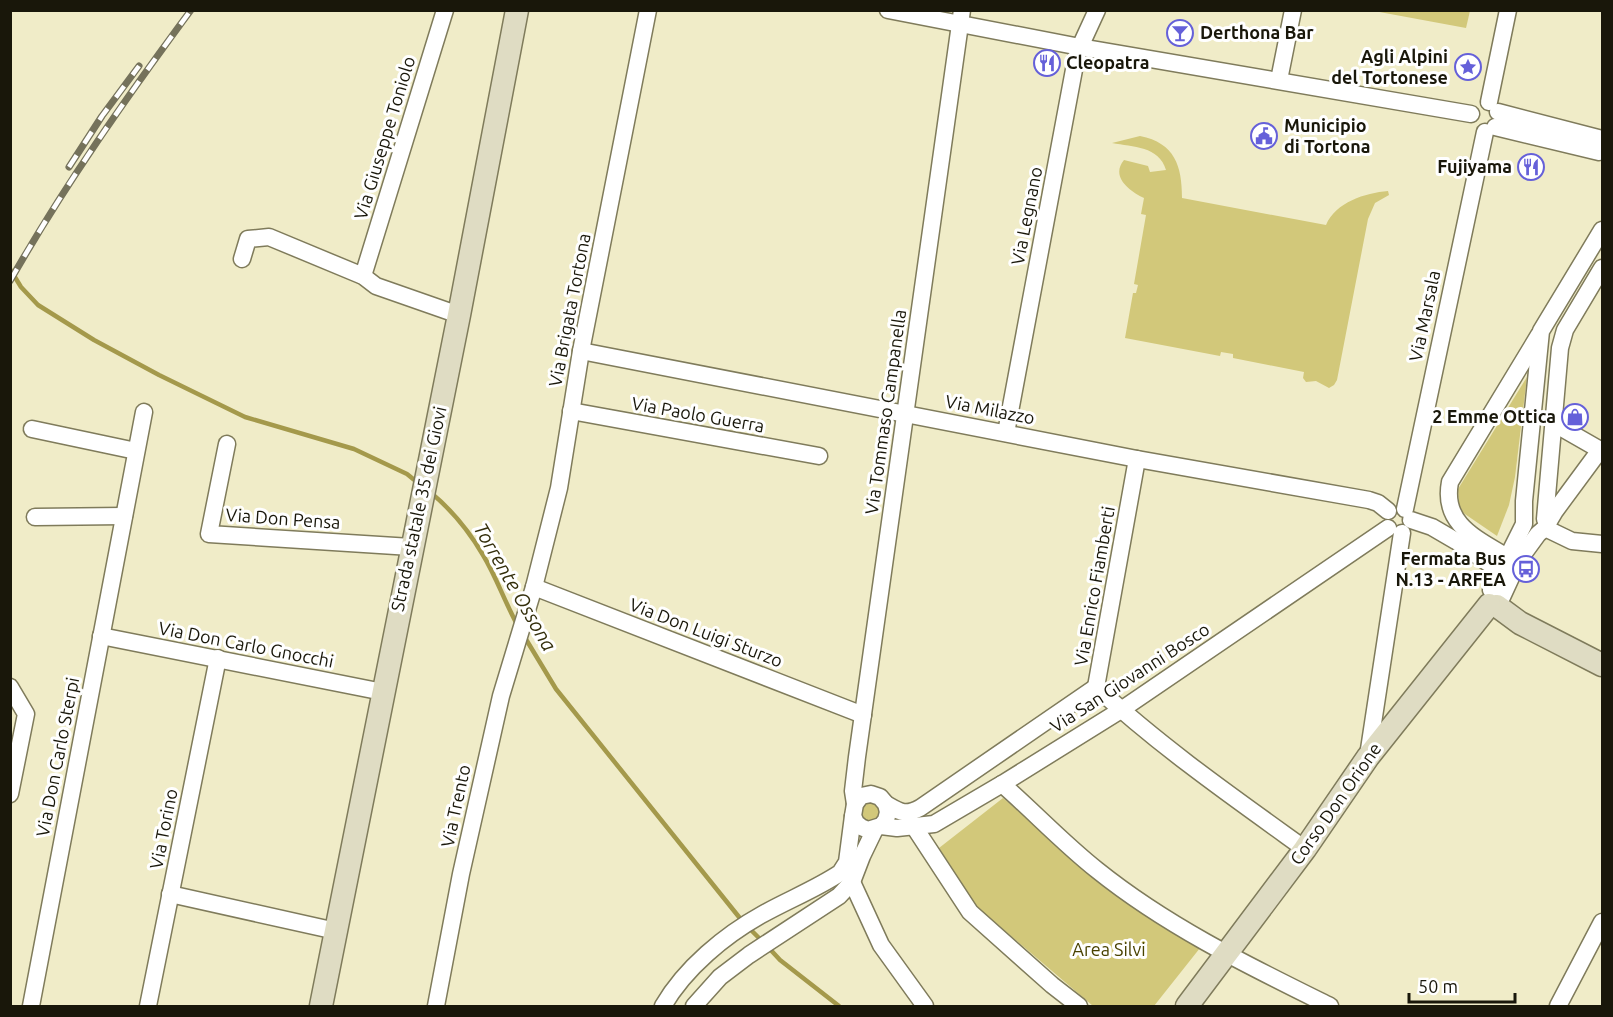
<svg xmlns="http://www.w3.org/2000/svg" width="1613" height="1017" font-family="Ubuntu,sans-serif">
<style>
.green{fill:#d2c87a}
.lines{fill:none;stroke-linecap:round;stroke-linejoin:round}
.stream{stroke:#a4994b;stroke-width:4.5}
.street-casing{stroke:#7f7b5b;stroke-width:19}
.secondary-casing{stroke:#7f7b5b;stroke-width:25}
.street{stroke:#fff;stroke-width:16}
.secondary{stroke:#dfdcc3;stroke-width:22}
.rail-casing{stroke:#75725b;stroke-width:7}
.rail{stroke:#fff;stroke-width:4.5;stroke-dasharray:14;stroke-linecap:butt}
.labels{text-anchor:middle;stroke-width:6;stroke-linejoin:round;paint-order:stroke}
.poi-label{font-size:18px;font-weight:bold;fill:#19170a;stroke:#fff;text-anchor:end}
.street-label{font-size:18px;fill:#19170a;stroke:#fff}
.park-label{font-size:18px;fill:#494200;stroke:#fff}
.water-label{font-size:20px;font-style:italic;fill:#332e0b;stroke:#fff}
</style>
<rect width="100%" height="100%" fill="#f0ecc8"/>
<g class="green">
<path d="M1374 11 1470 10V11L1466 28Z"/>
<path d="M1140 136C1175 143 1182 166 1182 198L1326 225C1336 202 1365 193 1388 191L1389 195 1375 203 1368 219 1337 380 1334 385 1329 388 1316 381 1306 382 1303 378 1304 372 1233 358V354L1221 352 1220 356 1125 338 1133 293H1136L1138 285 1134 284 1146 215 1141 214 1144 198C1130 191 1110 177 1124 160L1148 166 1150 172 1166 170C1159 146 1133 147 1112 143Z"/>
<path d="M1527 377 1515 477 1509 505 1497 536 1459 510 1458 489Z"/>
<path d="M1003 798 1093 875 1200 948 1154 1006H1093L977 907 939 848Z"/>
<path d="M873 800 880 805 882 814 877 822 868 823 860 818 864 802Z"/>
</g>
<g class="lines">
<g class="stream">
<path d="M10 269 21 287 38 305 94 340 159 375 245 417 354 449 407 474 418 483"/>
<path d="M430 492C452 510 469 531 483 555 497 578 505 603 518 626"/>
<path d="M524 636 556 689 743 922"/>
<path d="M749 928 762 941"/>
<path d="M768 947 780 960 839 1006"/>
</g>
<defs>
<g id="street">
<path d="M888 10 1080 47 1471 114"/>
<path d="M1279 80 1293 10"/>
<path d="M1489 102 1508 10"/>
<path d="M1498 112 1602 139"/>
<path d="M1495 127 1599 152"/>
<path d="M242 259 248 239 269 237 363 276 376 286 459 315"/>
<path d="M363 276 445 10"/>
<path d="M581 351 1137 459 1369 500 1378 503 1388 511"/>
<path d="M571 411 819 456"/>
<path d="M1553 423 1602 451"/>
<path d="M32 429 136 451"/>
<path d="M1006 433 1076 59 1080 47 1097 10"/>
<path d="M227 444 209 534 411 547"/>
<path d="M1137 459 1096 687C1161 747 1234 798 1305 849"/>
<path d="M1405 509 1485 132"/>
<path d="M35 517 124 516"/>
<path d="M1545 519 1560 348 1565 330 1602 268"/>
<path d="M1411 520 1432 527 1456 541 1491 565 1498 577"/>
<path d="M1545 528 1572 541 1602 544"/>
<path d="M1507 557C1476 538 1442 524 1450 482L1539 335"/>
<path d="M534 587 863 715"/>
<path d="M1491 590 1524 524V501L1541 331 1602 230"/>
<path d="M1502 597 1519 560 1538 534 1545 528 1555 511 1600 450"/>
<path d="M101 636 383 692"/>
<path d="M10 687 26 714 10 794"/>
<path d="M1368 756 1402 533"/>
<path d="M1002 784C1034 812 1064 844 1097 870 1168 927 1249 966 1330 1006"/>
<path d="M855 804 853 791 857 757 962 10"/>
<path d="M886 804C900 812 905 816 920 808L1096 687"/>
<path d="M913 825 970 912 1052 985 1079 1006"/>
<path d="M881 826 886 820 888 812 886 804 880 797 871 794 861 796 855 804 853 816 856 823 861 827 868 830 881 826 897 828 934 824 1002 784 1121 710 1388 528"/>
<path d="M852 882 881 945 925 1006"/>
<path d="M170 894 336 931"/>
<path d="M31 1006 144 412"/>
<path d="M148 1006 218 658"/>
<path d="M436 1006 461 874 501 696 534 587 559 488 581 351 648 10"/>
<path d="M663 1006C685 968 725 935 763 914 788 900 816 889 840 873L847 862 853 816"/>
<path d="M694 1006 720 977 749 955 839 896 852 882 862 856 875 829"/>
<path d="M1558 1006 1602 922"/>
</g>
<g id="secondary">
<path d="M1497 606 1520 623 1602 665"/>
<path d="M321 1006 459 315 517 10"/>
<path d="M1187 1006 1305 849 1368 757 1489 605"/>
</g>
</defs>
<use href="#street" class="street-casing"/>
<use href="#secondary" class="secondary-casing"/>
<use href="#street" class="street"/>
<use href="#secondary" class="secondary"/>
<defs>
<g id="rail">
<path d="M69 167 102 116 139 66"/>
<path d="M10 281C64 186 126 98 191 10"/>
</g>
</defs>
<use href="#rail" class="rail-casing"/>
<use href="#rail" class="rail"/>
</g>
<defs>
<symbol id="bar-ring" viewBox="-11 -11 22 22"><circle r="9.5" fill="#fff" stroke="#6560d9" stroke-width="1.5"/><path d="M-6-5H6L.8 .8V4.5H3.5V6h-7V4.5H-.8V.8Z" fill="#6560d9"/></symbol>
<symbol id="restaurant-ring" viewBox="-11 -11 22 22"><circle r="9.5" fill="#fff" stroke="#6560d9" stroke-width="1.5"/><path d="M-5-6h1v4h1v-4h1v4h1v-4h1v5L-1.5 .5V6h-2V.5L-5-1ZM5-6V6H3V1.5H1.5Q1.5-4 5-6Z" fill="#6560d9"/></symbol>
<symbol id="sight-ring" viewBox="-11 -11 22 22"><circle r="9.5" fill="#fff" stroke="#6560d9" stroke-width="1.5"/><path d="M0-6L1.8-2.2L6-1.7L2.9 1.2L3.7 5.4L0 3.3L-3.7 5.4L-2.9 1.2L-6-1.7L-1.8-2.2Z" fill="#6560d9"/></symbol>
<symbol id="civic-ring" viewBox="-11 -11 22 22"><circle r="9.5" fill="#fff" stroke="#6560d9" stroke-width="1.5"/><path d="M-.6-6.5H3V-4.5H.6V-3L4-1V1h2V6H-6V1h2V-1L-.6-3ZM-1.2 2.5V6h2.4V2.5Z" fill="#6560d9"/></symbol>
<symbol id="shop-ring" viewBox="-11 -11 22 22"><circle r="9.5" fill="#fff" stroke="#6560d9" stroke-width="1.5"/><path d="M-5-2.5h2.3a2.7 3.5 0 0 1 5.4 0H5L5.5 6h-11ZM-1.5-2.5h3a1.5 2.3 0 0 0-3 0Z" fill="#6560d9"/></symbol>
<symbol id="bus-ring" viewBox="-11 -11 22 22"><circle r="9.5" fill="#fff" stroke="#6560d9" stroke-width="1.5"/><path d="M-5-6H5V4H4V6H2V4H-2V6H-4V4H-5ZM-3.5-4V0h7V-4ZM-3.5 1.2v1.5H-2V1.2ZM2 1.2v1.5H3.5V1.2Z" fill="#6560d9"/></symbol>
</defs>
<g fill-rule="evenodd">
<use href="#bar-ring" x="1165" y="18" width="30" height="30"/>
<use href="#restaurant-ring" x="1032" y="48" width="30" height="30"/>
<use href="#sight-ring" x="1453" y="52" width="30" height="30"/>
<use href="#civic-ring" x="1249" y="121" width="30" height="30"/>
<use href="#restaurant-ring" x="1516" y="152" width="30" height="30"/>
<use href="#shop-ring" x="1560" y="402" width="30" height="30"/>
<use href="#bus-ring" x="1511" y="554" width="30" height="30"/>
</g>
<g class="labels">
<g class="poi-label">
<text x="1200" y="39" text-anchor="start">Derthona Bar</text>
<text x="1448" y="63">Agli Alpini<tspan x="1448" dy="21">del Tortonese</tspan></text>
<text x="1066" y="69" text-anchor="start">Cleopatra</text>
<text x="1284" y="132" text-anchor="start">Municipio<tspan x="1284" dy="21">di Tortona</tspan></text>
<text x="1512" y="173">Fujiyama</text>
<text x="1556" y="423">2 Emme Ottica</text>
<text x="1506" y="565">Fermata Bus<tspan x="1506" dy="21">N.13 - ARFEA</tspan></text>
</g>
<g class="street-label">
<text transform="translate(385 138) rotate(-73)" y="6">Via Giuseppe Toniolo</text>
<text transform="translate(1027 216) rotate(-79)" y="6">Via Legnano</text>
<text transform="translate(570 310) rotate(-79)" y="6">Via Brigata Tortona</text>
<text transform="translate(1425 316) rotate(-78)" y="6">Via Marsala</text>
<text transform="translate(990 410) rotate(11)" y="6">Via Milazzo</text>
<text transform="translate(886 412) rotate(-82)" y="6">Via Tommaso Campanella</text>
<text transform="translate(698 415) rotate(10)" y="6">Via Paolo Guerra</text>
<text transform="translate(419 509) rotate(-78)" y="6">Strada statale 35 dei Giovi</text>
<text transform="translate(283 519) rotate(4)" y="6">Via Don Pensa</text>
<text transform="translate(1095 586) rotate(-80)" y="6">Via Enrico Fiamberti</text>
<text transform="translate(706 633) rotate(21)" y="6">Via Don Luigi Sturzo</text>
<text transform="translate(246 645) rotate(11)" y="6">Via Don Carlo Gnocchi</text>
<text transform="translate(1130 678) rotate(-33)" y="6">Via San Giovanni Bosco</text>
<text transform="translate(58 757) rotate(-79)" y="6">Via Don Carlo Sterpi</text>
<text transform="translate(1336 804) rotate(-55)" y="6">Corso Don Orione</text>
<text transform="translate(456 806) rotate(-78)" y="6">Via Trento</text>
<text transform="translate(164 829) rotate(-79)" y="6">Via Torino</text>
</g>
<g class="park-label">
<text x="1109" y="956">Area Silvi</text>
</g>
<g class="water-label">
<text transform="translate(515 587) rotate(60)" y="7">Torrente Ossona</text>
</g>
</g>
<rect width="1613" height="1017" fill="none" stroke="#19170a" stroke-width="24"/>
<path d="M1409 993v9h106v-9" fill="none" stroke="#19170a" stroke-width="3"/>
<text x="1418" y="993" font-size="18" fill="#19170a" stroke="#ffffff" stroke-width="4.5" paint-order="stroke">50 m</text>
</svg>
